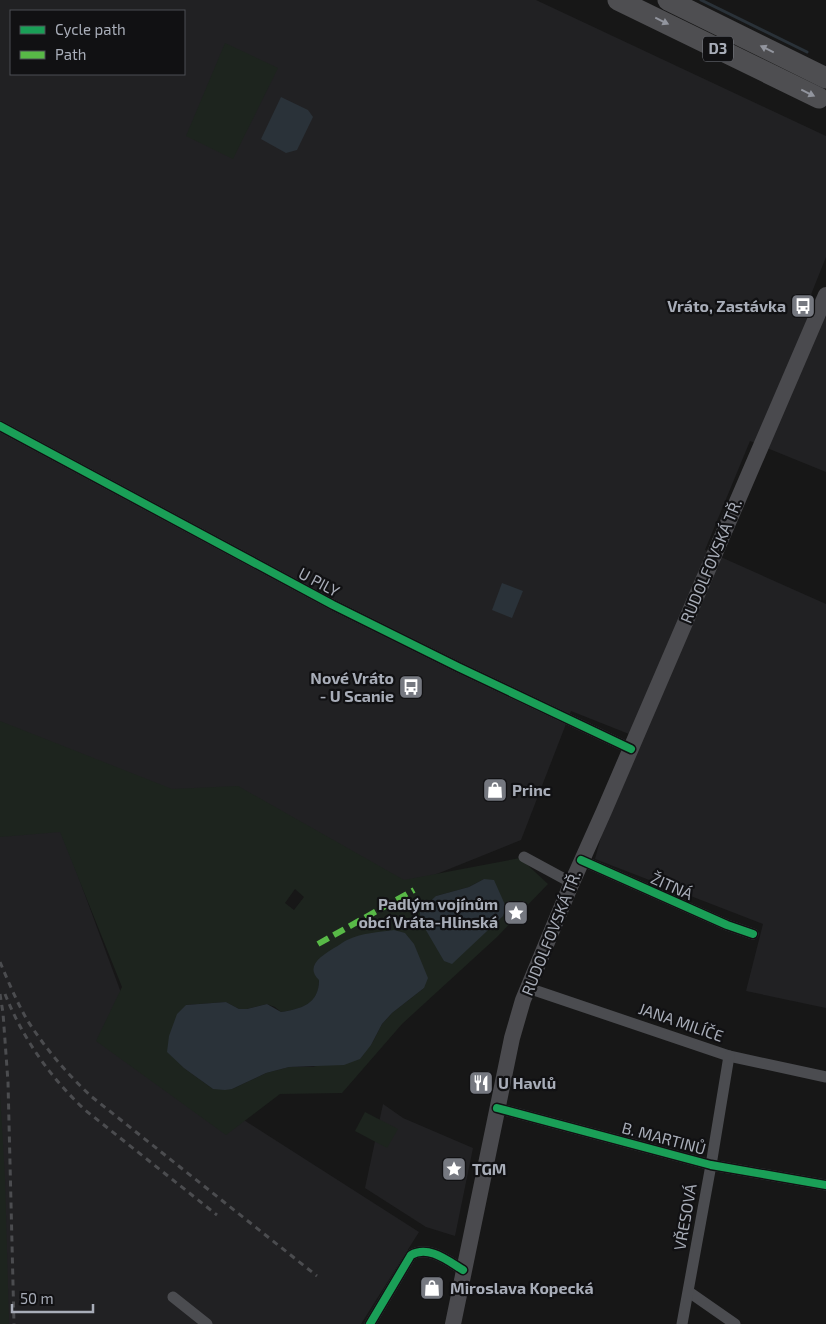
<svg xmlns="http://www.w3.org/2000/svg" width="826" height="1324" font-family="'Exo 2',sans-serif">
<style>
.built{fill:#212123;fill-rule:evenodd}
.green{fill:#1d241e;fill-rule:evenodd}
.water{fill:#2a3239}
.lines{fill:none;stroke-linecap:round;stroke-linejoin:round}
.stream{stroke:#2a3239;stroke-width:3}
.street{stroke:#4b4c50;stroke-width:11}
.secondary{stroke:#4a4a4e;stroke-width:16}
.highway{stroke:#4e4e51;stroke-width:21}
.rail{stroke:#4b4c4f;stroke-width:3;stroke-dasharray:6 5;stroke-linecap:butt}
.quiet{stroke:#58b947;stroke-width:6;stroke-dasharray:12 6;stroke-linecap:butt}
.cycleway-casing{stroke:#111113;stroke-width:11}
.cycleway{stroke:#1a9f57;stroke-width:8}
.oneway{fill:#92959e}
.labels{text-anchor:middle;stroke-width:4.5;stroke-linejoin:round;paint-order:stroke}
.shield{fill:#111113;stroke:#7b7e86;stroke-width:1}
.shield-label{font-size:15px;font-weight:bold;fill:#a8adb8}
.poi-label{font-size:16px;font-weight:bold;fill:#a8adb8;stroke:#111113;text-anchor:start}
.street-label{font-size:16px;fill:#a8adb8;stroke:#111113}
</style>
<rect width="100%" height="100%" fill="#171717"/>
<g class="built">
<path d="M0 0H536L826 136V257L810 297 826 305V472L750 441 705 550 826 604V1008L746 991 763 924 595 859 629 734 571 711 521 840 397 890 67 846 127 1009 239 1117 419 1232 361 1324H0ZM11 11H184V74H11Z"/>
<path d="M383 1104 403 1118 473 1148 455 1236 426 1227 365 1188Z"/>
</g>
<g class="green">
<path d="M225 43 278 68 233 159 186 136Z"/>
<path d="M0 721 172 789 238 786 404 880 520 858 548 884 497 937 402 1024 342 1093 280 1094 226 1135 96 1041 122 987 60 832 0 837ZM484 879 444 961 436 896 469 887ZM295 889 304 897 294 910 285 903ZM319 980 424 988 392 1013 382 1024 371 1045 313 1067H289L266 1073 232 1089H213L184 1068 168 1052 186 1005 226 1002 239 1009H247L267 1004 275 1007 281 1012C302 1009 319 1004 319 980Z"/>
<path d="M0 1094 5 1178 9 1324H0Z"/>
<path d="M365 1112 398 1129 387 1148 355 1131Z"/>
</g>
<g class="water">
<path d="M281 97 308 110 313 117 297 150 286 153 261 139Z"/>
<path d="M502 583 523 591 512 618 492 610Z"/>
<path d="M484 879 494 880 506 907 503 916 452 964 444 961 420 920V911L436 896 469 887Z"/>
<path d="M394 930 405 933 414 944 428 978 424 988 392 1013 382 1024 371 1045 360 1059 344 1065 289 1067 266 1073 232 1089 225 1090 213 1089 184 1068 167 1052 169 1036 177 1014 186 1005 226 1002 239 1009H247L267 1004 281 1012C301 1009 319 1004 319 980 304 966 323 955 334 948 338 946 343 942 347 940 361 933 379 932 394 930Z"/>
</g>
<g class="lines">
<path class="stream" d="M701 0 807 52"/>
<g class="street">
<path d="M0 426 333 605 458 667 631 749"/>
<path d="M524 857 572 883"/>
<path d="M581 860 727 925 753 934"/>
<path d="M528 988 729 1056 826 1077"/>
<path d="M497 1108 711 1165 826 1185"/>
<path d="M689 1292 735 1324"/>
<path d="M173 1297 207 1324"/>
<path d="M370 1324 411 1255C429 1245 448 1261 463 1270"/>
<path d="M682 1324 711 1165 729 1056"/>
</g>
<path class="secondary" d="M453 1324 512 1038 523 1000 570 887 604 811 826 295"/>
<g class="highway">
<path d="M618 0 819 98"/>
<path d="M668 0 826 78"/>
</g>
<g class="rail">
<path d="M0 962C8 981 16 1000 26 1018 44 1047 67 1074 92 1097L317 1276"/>
<path d="M0 994 3 1013 8 1082 14 1324"/>
<path d="M5 994C23 1039 50 1077 85 1110L217 1215"/>
</g>
<path class="quiet" d="M318 944 414 890"/>
<defs>
<g id="cycleway">
<path d="M0 426 333 605 458 667 631 749"/>
<path d="M581 860 727 925 753 934"/>
<path d="M497 1108 711 1165 826 1185"/>
<path d="M370 1324 411 1255C429 1245 448 1261 463 1270"/>
</g>
</defs>
<use href="#cycleway" class="cycleway-casing"/>
<use href="#cycleway" class="cycleway"/>
</g>
<defs><path id="oneway-solid" d="M-6-.8H1V-3.2L6.5 0L1 3.2V.8H-6Z" transform="scale(1.25)"/></defs>
<g class="oneway">
<use href="#oneway-solid" transform="translate(662 21) rotate(26)"/>
<use href="#oneway-solid" transform="translate(767 49) rotate(-154)"/>
<use href="#oneway-solid" transform="translate(808 93) rotate(26)"/>
</g>
<defs>
<symbol id="bus-square" viewBox="-11 -11 22 22"><rect x="-9" y="-9" width="18" height="18" rx="4" fill="#757880" stroke="#111113"/><path d="M-5-6H5V4H4V6H2V4H-2V6H-4V4H-5ZM-3.5-4V0h7V-4ZM-3.5 1.2v1.5H-2V1.2ZM2 1.2v1.5H3.5V1.2Z" fill="#fff"/></symbol>
<symbol id="shop-square" viewBox="-11 -11 22 22"><rect x="-9" y="-9" width="18" height="18" rx="4" fill="#757880" stroke="#111113"/><path d="M-5-2.5h2.3a2.7 3.5 0 0 1 5.4 0H5L5.5 6h-11ZM-1.5-2.5h3a1.5 2.3 0 0 0-3 0Z" fill="#fff"/></symbol>
<symbol id="sight-square" viewBox="-11 -11 22 22"><rect x="-9" y="-9" width="18" height="18" rx="4" fill="#757880" stroke="#111113"/><path d="M0-6L1.8-2.2L6-1.7L2.9 1.2L3.7 5.4L0 3.3L-3.7 5.4L-2.9 1.2L-6-1.7L-1.8-2.2Z" fill="#fff"/></symbol>
<symbol id="restaurant-square" viewBox="-11 -11 22 22"><rect x="-9" y="-9" width="18" height="18" rx="4" fill="#757880" stroke="#111113"/><path d="M-5-6h1v4h1v-4h1v4h1v-4h1v5L-1.5 .5V6h-2V.5L-5-1ZM5-6V6H3V1.5H1.5Q1.5-4 5-6Z" fill="#fff"/></symbol>
</defs>
<g fill-rule="evenodd">
<use href="#bus-square" x="789" y="292" width="28" height="28"/>
<use href="#bus-square" x="397" y="673" width="28" height="28"/>
<use href="#shop-square" x="481" y="776" width="28" height="28"/>
<use href="#sight-square" x="502" y="899" width="28" height="28"/>
<use href="#restaurant-square" x="467" y="1069" width="28" height="28"/>
<use href="#sight-square" x="440" y="1155" width="28" height="28"/>
<use href="#shop-square" x="418" y="1274" width="28" height="28"/>
</g>
<g class="labels">
<rect class="shield" x="703" y="36.5" width="30" height="25" rx="4"/>
<g class="shield-label">
<text x="718" y="54">D3</text>
</g>
<g class="poi-label">
<text x="786" y="312" text-anchor="end">Vráto, Zastávka</text>
<text x="394" y="684" text-anchor="end">Nové Vráto<tspan x="394" dy="18">- U Scanie</tspan></text>
<text x="512" y="796">Princ</text>
<text x="498" y="910" text-anchor="end">Padlým vojínům<tspan x="498" dy="18">obcí Vráta-Hlinská</tspan></text>
<text x="498" y="1089">U Havlů</text>
<text x="472" y="1175">TGM</text>
<text x="450" y="1294">Miroslava Kopecká</text>
</g>
<g class="street-label">
<text transform="translate(711 561) rotate(-67)" y="6">RUDOLFOVSKÁ TŘ.</text>
<text transform="translate(319 582) rotate(28)" y="6">U PILY</text>
<text transform="translate(672 886) rotate(24)" y="6">ŽITNÁ</text>
<text transform="translate(551 933) rotate(-68)" y="6">RUDOLFOVSKÁ TŘ.</text>
<text transform="translate(681 1022) rotate(19)" y="6">JANA MILÍČE</text>
<text transform="translate(664 1138) rotate(15)" y="6">B. MARTINŮ</text>
<text transform="translate(685 1217) rotate(-80)" y="6">VŘESOVÁ</text>
</g>
</g>
<rect x="10" y="10" width="175" height="65" fill="#111113" stroke="#4d4f55"/>
<rect x="20" y="26" width="25" height="8" fill="#1a9f57" stroke="#4d4f55"/>
<text x="55" y="35" font-size="15" fill="#a8adb8">Cycle path</text>
<rect x="20" y="51" width="25" height="8" fill="#58b947" stroke="#4d4f55"/>
<text x="55" y="60" font-size="15" fill="#a8adb8">Path</text>
<path d="M12 1304v8h81v-8" fill="none" stroke="#a8adb8" stroke-width="2.5"/>
<text x="20" y="1304" font-size="15" fill="#a8adb8" stroke="#111113" stroke-width="4" paint-order="stroke">50 m</text>
</svg>
